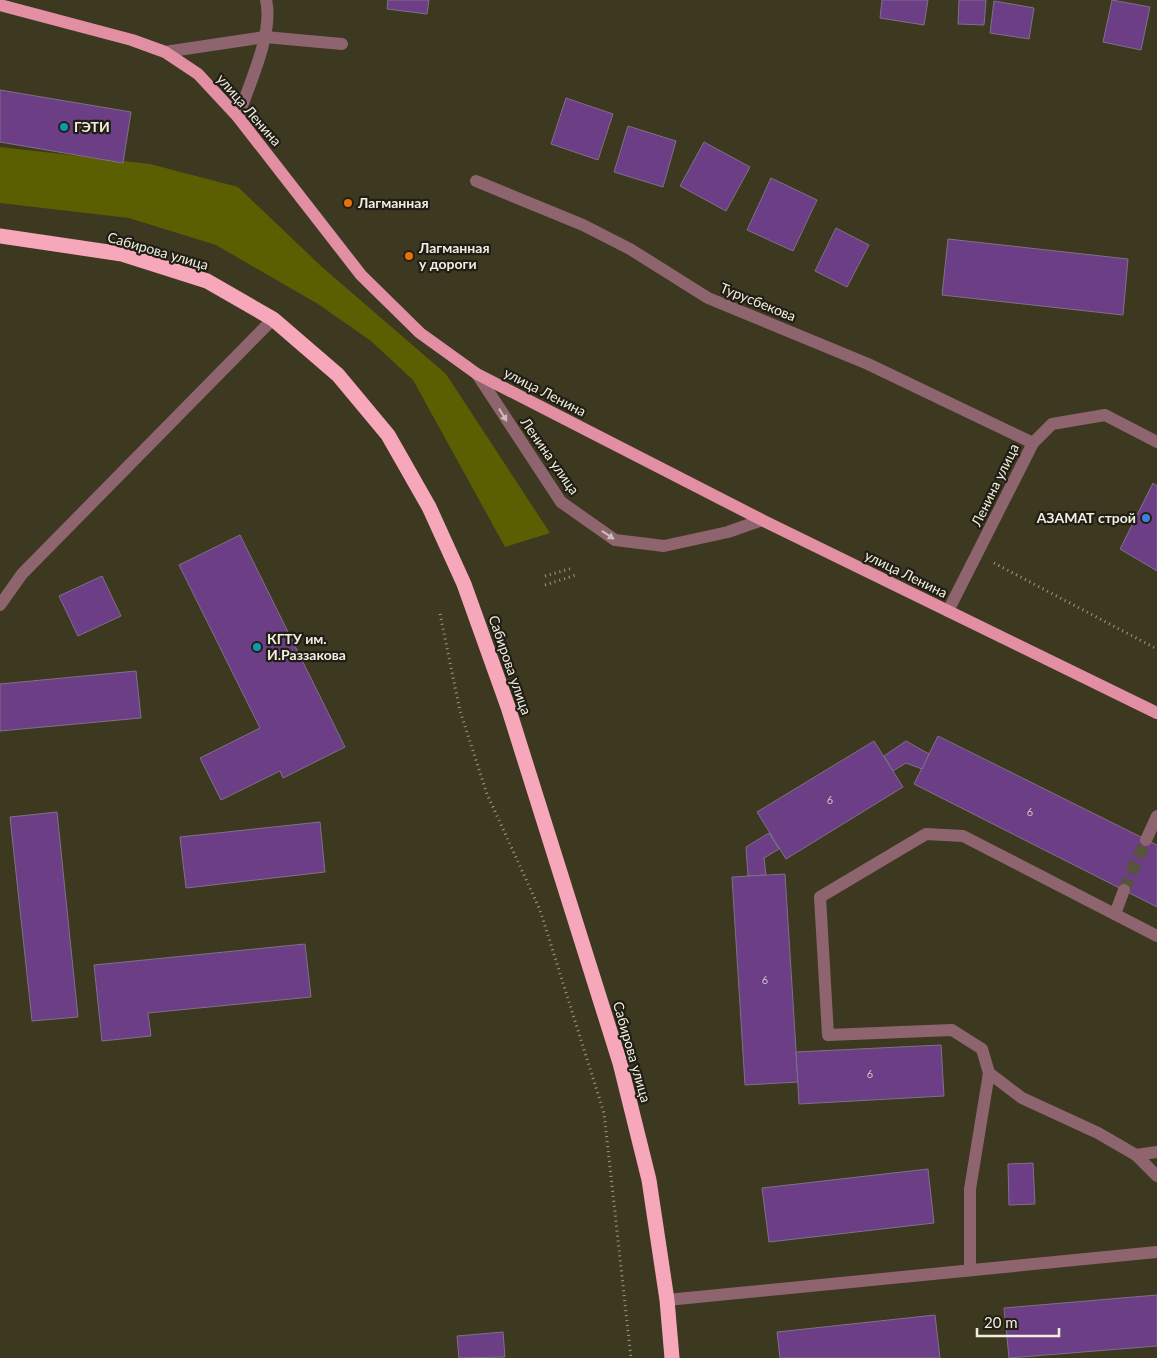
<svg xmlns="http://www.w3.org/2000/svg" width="1157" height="1358" font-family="Lato,sans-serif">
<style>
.green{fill:#5b5f02}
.building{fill:#6b3e85;stroke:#7f7188}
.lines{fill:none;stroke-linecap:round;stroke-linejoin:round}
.minor-tunnel{stroke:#58533d;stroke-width:12;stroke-dasharray:12 6;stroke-linecap:butt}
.path{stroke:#9f9a88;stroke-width:3;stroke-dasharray:1 4;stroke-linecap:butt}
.minor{stroke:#8e656e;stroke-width:12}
.major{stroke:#e28fa3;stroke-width:12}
.highway{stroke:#f7a7ba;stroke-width:15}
.oneway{fill:#cebdb7}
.culture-dot{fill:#0f9aa8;stroke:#211f15;stroke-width:2}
.food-dot{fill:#e8710a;stroke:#211f15;stroke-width:2}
.shop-dot{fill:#3f7fe0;stroke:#211f15;stroke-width:2}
.labels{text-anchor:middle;stroke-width:4.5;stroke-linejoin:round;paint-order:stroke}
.number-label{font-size:11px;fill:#d0c1c8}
.street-label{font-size:14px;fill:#f1eddf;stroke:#211f15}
.poi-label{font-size:14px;font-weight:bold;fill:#f1eddf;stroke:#211f15;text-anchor:start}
</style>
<rect width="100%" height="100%" fill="#3d3820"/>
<path class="green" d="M0 147 150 164 238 187 322 267 446 374 550 533 505 547 413 380 371 341 318 304 216 245 129 218 0 203Z"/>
<g class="building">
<path d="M388 0H429L427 14 387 9Z"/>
<path d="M882 0H928L924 25 880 18Z"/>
<path d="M959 0H986L984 25 958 24Z"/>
<path d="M1112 0 1150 7 1141 50 1103 42Z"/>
<path d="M994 1 1034 8 1029 39 990 33Z"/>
<path d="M0 90 131 112 123 163 0 142Z"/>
<path d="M566 98 613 114 598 160 551 144Z"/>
<path d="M628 126 676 141 663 187 614 172Z"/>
<path d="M704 142 750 167 726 211 680 186Z"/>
<path d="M771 178 817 200 793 251 747 230Z"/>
<path d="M836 228 869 245 847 287 815 271Z"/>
<path d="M948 239 1128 259 1123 315 942 295Z"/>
<path d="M1153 483 1157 486V571L1120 549Z"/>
<path d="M240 535 345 747 283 778 280 771 221 800 200 758 260 728 179 565Z"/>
<path d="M102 576 121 616 78 636 59 596Z"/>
<path d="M136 671 141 718 0 731V684Z"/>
<path d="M938 736 1157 845V907L914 784Z"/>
<path d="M874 741 903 787 786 859 757 812Z"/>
<path d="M906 741 929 754 922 769 906 763 893 771 884 756Z"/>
<path d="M57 812 78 1017 32 1021 10 817Z"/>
<path d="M320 822 325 872 186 888 180 837Z"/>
<path d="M769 833 779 849 764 858 766 875 748 876 746 847Z"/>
<path d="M785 874 798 1082 745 1085 732 877Z"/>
<path d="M305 944 311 997 148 1013 151 1036 102 1041 94 965Z"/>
<path d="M941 1045 944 1096 799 1104 796 1052Z"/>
<path d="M1033 1163 1035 1204 1009 1205 1008 1164Z"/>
<path d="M928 1169 934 1223 769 1242 762 1188Z"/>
<path d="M1157 1295V1346L1009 1358 1004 1308Z"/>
<path d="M935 1315 940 1358H780L777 1332Z"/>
<path d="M503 1332 505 1357 459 1358 457 1336Z"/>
</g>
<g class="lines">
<path class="minor-tunnel" d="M1124 890 1146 840"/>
<g class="path">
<path d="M994 563 1157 649"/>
<path d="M545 576 573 568"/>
<path d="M545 585 576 575"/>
<path d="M440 614 460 711 487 794 540 910 604 1113 631 1358"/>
</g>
<g class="minor">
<path d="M165 52 265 37 342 44"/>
<path d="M238 117C249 85 274 32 266 0"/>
<path d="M476 181 583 225 630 249 708 298 868 364 1033 443"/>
<path d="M477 374 561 502 615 540 664 546 728 532 762 520"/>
<path d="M0 605 22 574 273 319"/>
<path d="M948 611 1033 443 1052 424 1105 415 1157 442"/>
<path d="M1146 840 1157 816"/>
<path d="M1115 914 1124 890"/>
<path d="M989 1073 1022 1098 1098 1133 1136 1155 1157 1176"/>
<path d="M1136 1155 1157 1152"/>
<path d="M970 1269V1189L989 1073 982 1049 952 1030 828 1035 820 897 926 834 963 836 1157 936"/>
<path d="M667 1300 1157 1252"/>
</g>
<path class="major" d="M0 5 132 40 165 52 198 74 238 117 361 275 420 333 477 374 762 520 1157 713"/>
<path class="highway" d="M0 236 122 254 207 281 273 319 338 375 388 435 429 507 464 584 508 707 620 1063 649 1180 667 1300 672 1358"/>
</g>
<defs><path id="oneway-solid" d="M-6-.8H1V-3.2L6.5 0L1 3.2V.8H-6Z" transform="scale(1.25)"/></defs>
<g class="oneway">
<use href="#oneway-solid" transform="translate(503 415) rotate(58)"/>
<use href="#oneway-solid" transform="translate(608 535) rotate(34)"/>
</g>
<g class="culture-dot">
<circle cx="64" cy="127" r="5"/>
<circle cx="257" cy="647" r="5"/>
</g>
<g class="food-dot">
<circle cx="348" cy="203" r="5"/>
<circle cx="409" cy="256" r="5"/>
</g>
<circle class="shop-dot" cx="1146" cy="518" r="5"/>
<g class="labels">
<g class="number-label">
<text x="830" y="804">6</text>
<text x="1030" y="816">6</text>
<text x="765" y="984">6</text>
<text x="870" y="1078">6</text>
</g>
<g class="street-label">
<text transform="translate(249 110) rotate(49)" y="5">улица Ленина</text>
<text transform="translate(158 251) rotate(16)" y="5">Сабирова улица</text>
<text transform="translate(758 302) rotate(22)" y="5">Турусбекова</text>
<text transform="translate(545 392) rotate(27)" y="5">улица Ленина</text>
<text transform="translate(550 456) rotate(55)" y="5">Ленина улица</text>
<text transform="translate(995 485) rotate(-64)" y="5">Ленина улица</text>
<text transform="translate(906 574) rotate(26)" y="5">улица Ленина</text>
<text transform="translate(510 665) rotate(71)" y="5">Сабирова улица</text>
<text transform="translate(632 1052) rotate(74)" y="5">Сабирова улица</text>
</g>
<g class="poi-label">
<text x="74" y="132">ГЭТИ</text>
<text x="358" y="208">Лагманная</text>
<text x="419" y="253">Лагманная<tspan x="419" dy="16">у дороги</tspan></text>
<text x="1136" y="523" text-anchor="end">АЗАМАТ строй</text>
<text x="267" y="644">КГТУ им.<tspan x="267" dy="16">И.Раззакова</tspan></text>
</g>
</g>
<path d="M977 1328v8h82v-8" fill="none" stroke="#f1eddf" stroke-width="2.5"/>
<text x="984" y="1328" font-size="15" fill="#f1eddf" stroke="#211f15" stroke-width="4" paint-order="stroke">20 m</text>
</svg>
